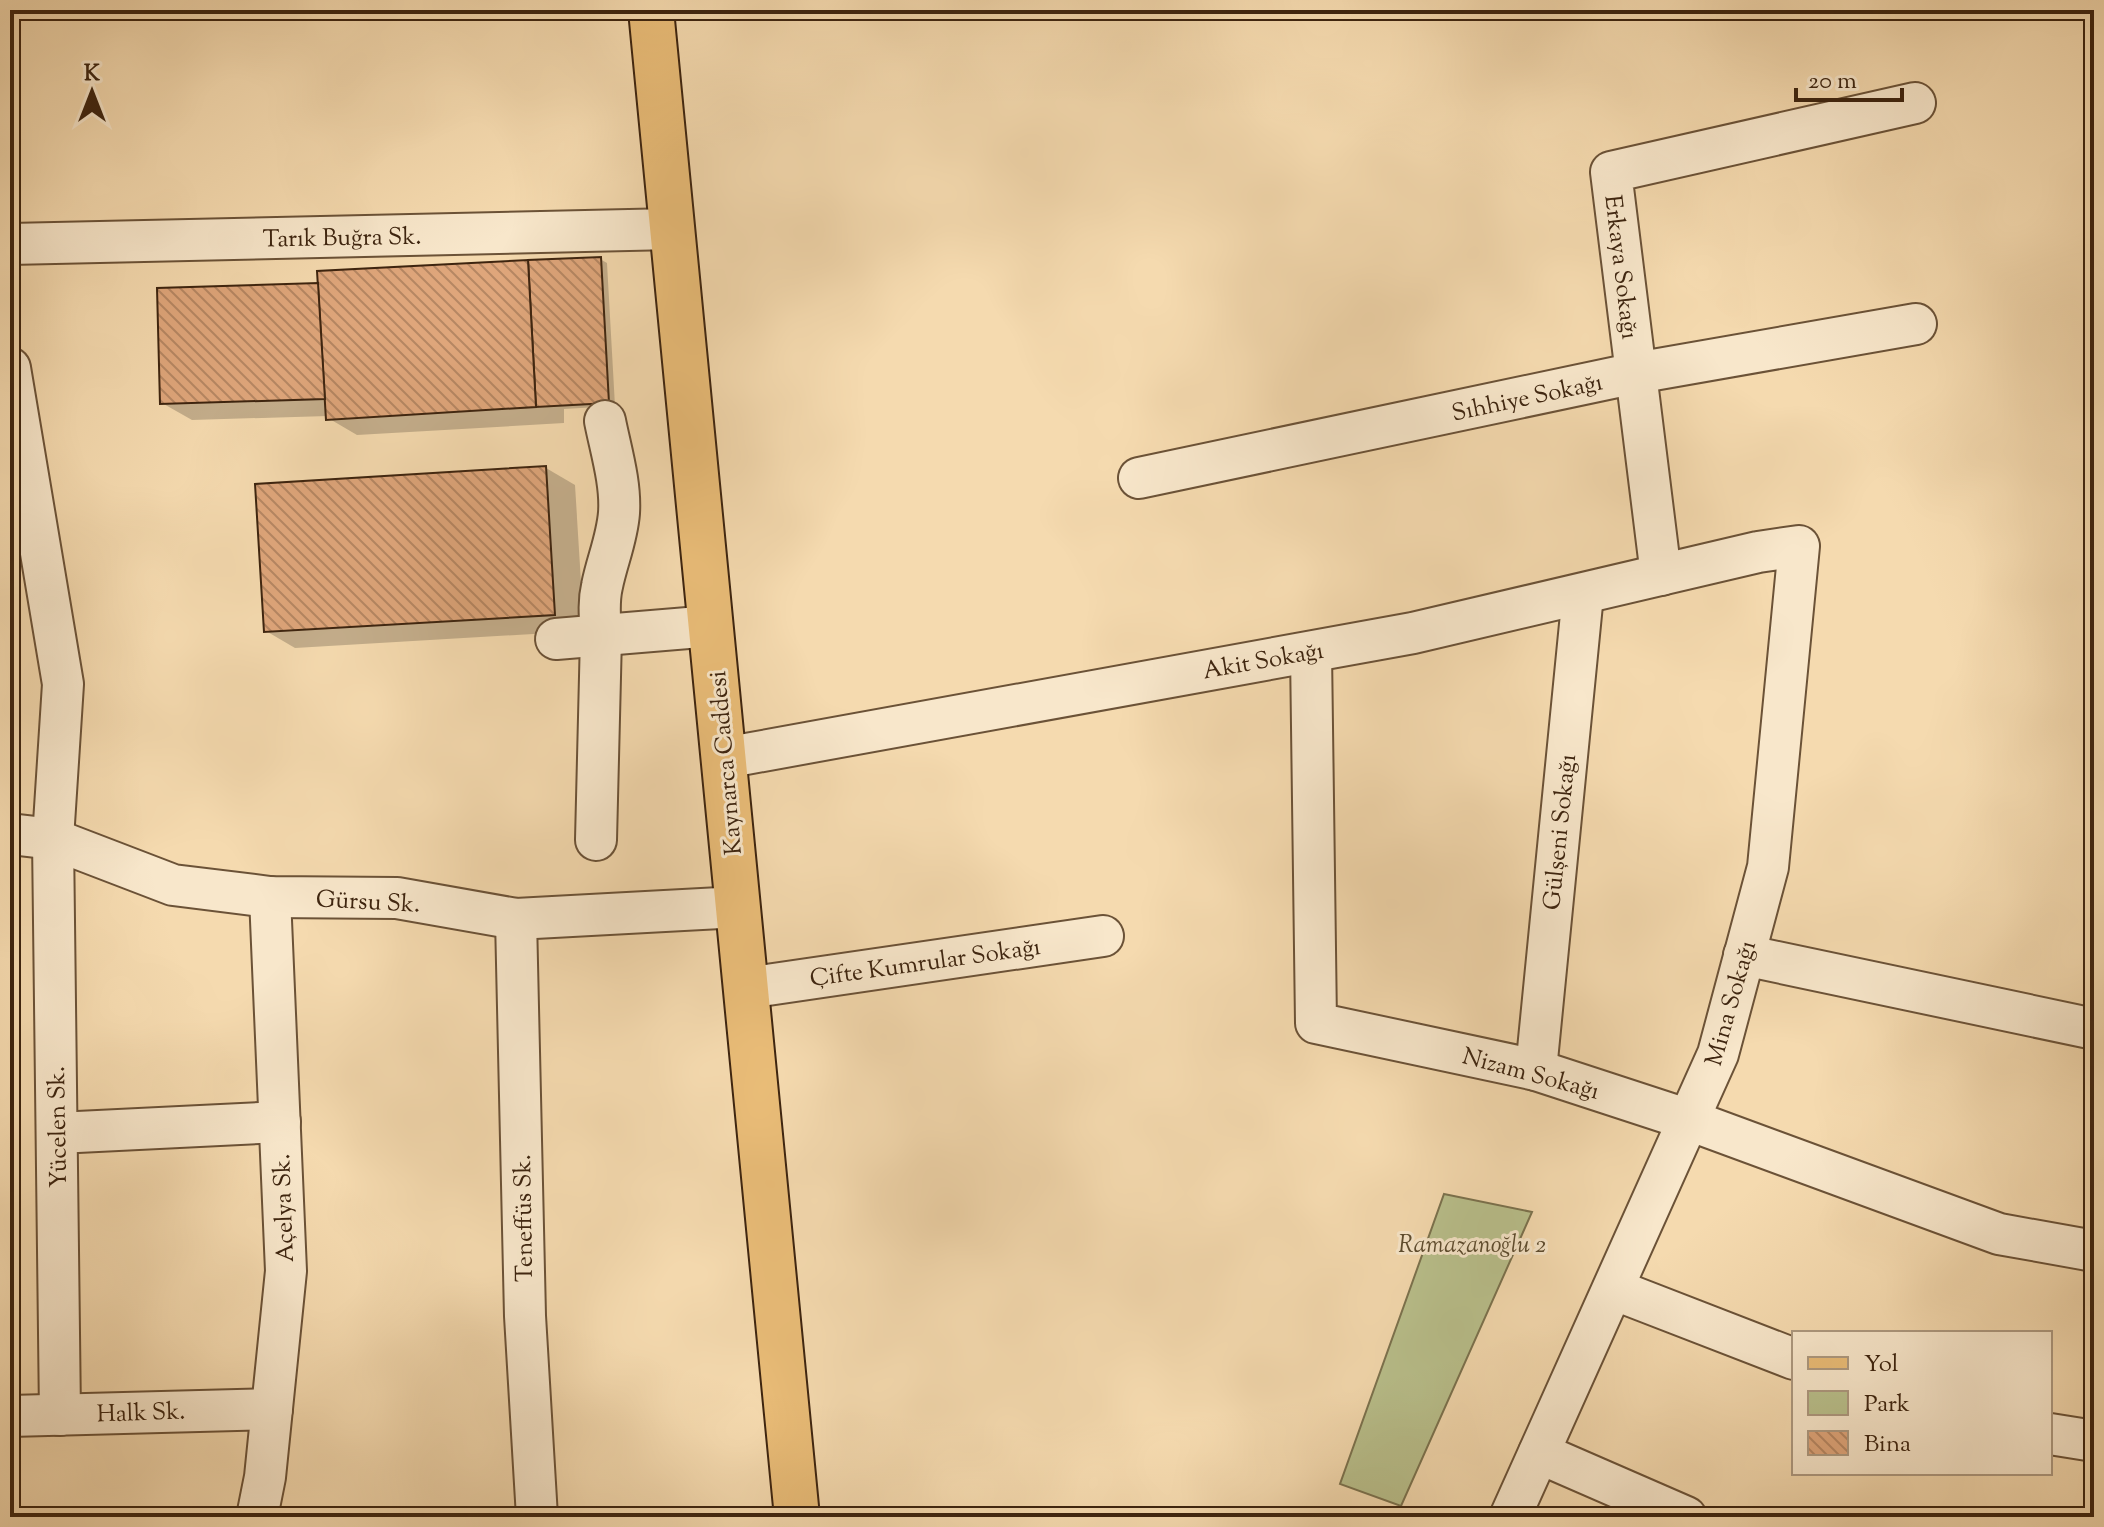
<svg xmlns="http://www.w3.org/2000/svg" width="2104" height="1527" font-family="'Sorts Mill Goudy',serif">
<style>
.green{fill:#b9c08c;stroke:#7b724e;stroke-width:2}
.shadow{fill:#0003}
.building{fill:url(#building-back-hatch);stroke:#3d240f;stroke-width:2}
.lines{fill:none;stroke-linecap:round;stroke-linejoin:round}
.minor-casing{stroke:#6b5237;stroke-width:44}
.major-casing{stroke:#3d240f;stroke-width:48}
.minor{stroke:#f8e7cb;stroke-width:40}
.major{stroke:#eabd78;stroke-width:44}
.labels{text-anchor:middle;stroke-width:6;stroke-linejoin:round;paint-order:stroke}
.street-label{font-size:24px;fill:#3d240f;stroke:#f8e7cb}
.park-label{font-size:24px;font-style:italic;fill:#5c4b2e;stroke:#f8e7cb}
</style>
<defs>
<pattern id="building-back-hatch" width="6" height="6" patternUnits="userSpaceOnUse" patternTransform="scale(2)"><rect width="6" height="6" fill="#dfa67b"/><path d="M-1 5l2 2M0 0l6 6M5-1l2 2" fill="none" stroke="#b68763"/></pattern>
</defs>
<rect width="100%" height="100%" fill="#f5daaf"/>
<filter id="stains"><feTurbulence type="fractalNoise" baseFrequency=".0025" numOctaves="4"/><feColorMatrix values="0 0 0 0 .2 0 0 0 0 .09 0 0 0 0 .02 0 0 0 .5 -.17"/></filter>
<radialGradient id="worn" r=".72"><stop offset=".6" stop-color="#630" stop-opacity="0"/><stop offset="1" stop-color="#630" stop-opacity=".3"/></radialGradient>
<path class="green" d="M1444 1194 1532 1212 1401 1506 1340 1484Z"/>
<g class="shadow">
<path d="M600 259 607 263 615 406 564 409V423L357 435 328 418V416L192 420 162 403 320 285Z"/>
<path d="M546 468 575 485 584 631 295 648 266 631Z"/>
</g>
<g class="building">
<path d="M601 257 609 403 536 407 528 260Z"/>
<path d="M528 260 536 407 326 420 317 271Z"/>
<path d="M318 283 325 399 160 404 157 288Z"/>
<path d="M546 466 555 615 264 632 255 484Z"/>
</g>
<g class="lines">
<defs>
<g id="minor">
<path d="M10 244 673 229"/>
<path d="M10 368 63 684 53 839 60 1415"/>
<path d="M1139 478 1636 373 1916 324"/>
<path d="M1661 575 1611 172 1915 103"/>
<path d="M556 639 712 626"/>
<path d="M1311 652 1316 1023 1536 1070 1689 1120 1999 1234 2094 1251"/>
<path d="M724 758 1413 633 1758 552 1799 546 1768 867 1718 1054 1510 1517"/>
<path d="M10 834 53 839 173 885 270 897 397 898 516 919 739 907"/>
<path d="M596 840 601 636C600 619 598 603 602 586 607 561 617 539 619 513 621 483 611 451 605 421"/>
<path d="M516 919 525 1316 537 1517"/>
<path d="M1744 955 2094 1029"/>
<path d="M746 988 1103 936"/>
<path d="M1536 1070 1583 594"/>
<path d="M57 1133 280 1122"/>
<path d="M1613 1289 1794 1359"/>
<path d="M10 1416 272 1409"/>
<path d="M2050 1434 2094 1441"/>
<path d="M1539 1453 1686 1517"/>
<path d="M257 1517 265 1477 286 1271 270 897"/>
</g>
<path id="major" d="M651 10 797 1517"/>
</defs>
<use href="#minor" class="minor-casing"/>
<use href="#major" class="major-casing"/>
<use href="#minor" class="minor"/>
<use href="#major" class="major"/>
</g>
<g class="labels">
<g class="street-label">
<text transform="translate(342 237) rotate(-1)" y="8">Tarık Buğra Sk.</text>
<text transform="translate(1622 267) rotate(83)" y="8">Erkaya Sokağı</text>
<text transform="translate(1527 397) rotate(-12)" y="8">Sıhhiye Sokağı</text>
<text transform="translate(1263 660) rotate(-10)" y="8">Akit Sokağı</text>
<text transform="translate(725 763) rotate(-95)" y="8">Kaynarca Caddesi</text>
<text transform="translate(1559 832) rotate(-84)" y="8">Gülşeni Sokağı</text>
<text transform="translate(368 901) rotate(3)" y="8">Gürsu Sk.</text>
<text transform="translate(925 962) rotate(-8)" y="8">Çifte Kumrular Sokağı</text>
<text transform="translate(1730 1003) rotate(-74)" y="8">Mina Sokağı</text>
<text transform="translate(1531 1073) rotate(15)" y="8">Nizam Sokağı</text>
<text transform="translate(57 1127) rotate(-91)" y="8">Yücelen Sk.</text>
<text transform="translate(283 1208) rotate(-92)" y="8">Açelya Sk.</text>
<text transform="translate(523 1218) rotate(-91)" y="8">Teneffüs Sk.</text>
<text transform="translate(141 1412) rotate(-2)" y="8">Halk Sk.</text>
</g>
<g class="park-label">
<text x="1472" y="1252">Ramazanoğlu 2</text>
</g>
</g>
<rect width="2104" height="1527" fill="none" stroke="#f5daaf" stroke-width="40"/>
<rect x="12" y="12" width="2080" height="1503" fill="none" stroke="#3d240f" stroke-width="4"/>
<rect x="20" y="20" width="2064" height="1487" fill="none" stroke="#3d240f" stroke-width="2"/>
<rect x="1792" y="1331" width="260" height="144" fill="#f8e7cb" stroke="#ad9980" stroke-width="2"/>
<rect x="1808" y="1357" width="40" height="12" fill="#eabd78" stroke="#ad9980" stroke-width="2"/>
<text x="1864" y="1371" font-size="24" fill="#3d240f">Yol</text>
<rect x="1808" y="1391" width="40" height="24" fill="#b9c08c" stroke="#ad9980" stroke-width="2"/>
<text x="1864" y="1411" font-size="24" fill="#3d240f">Park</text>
<rect x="1808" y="1431" width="40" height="24" fill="url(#building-back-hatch)" stroke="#ad9980" stroke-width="2"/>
<text x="1864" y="1451" font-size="24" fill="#3d240f">Bina</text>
<g transform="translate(92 92)" stroke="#f8e7cb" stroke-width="6" paint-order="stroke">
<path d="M0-6L14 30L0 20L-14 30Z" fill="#3d240f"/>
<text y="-12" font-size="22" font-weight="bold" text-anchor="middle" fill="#3d240f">K</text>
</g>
<path d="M1796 88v12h106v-12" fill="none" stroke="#3d240f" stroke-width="4"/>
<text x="1808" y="88" font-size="24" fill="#3d240f" stroke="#f8e7cb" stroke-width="6" paint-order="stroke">20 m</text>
<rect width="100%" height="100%" filter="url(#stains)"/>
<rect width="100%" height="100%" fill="url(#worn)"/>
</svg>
